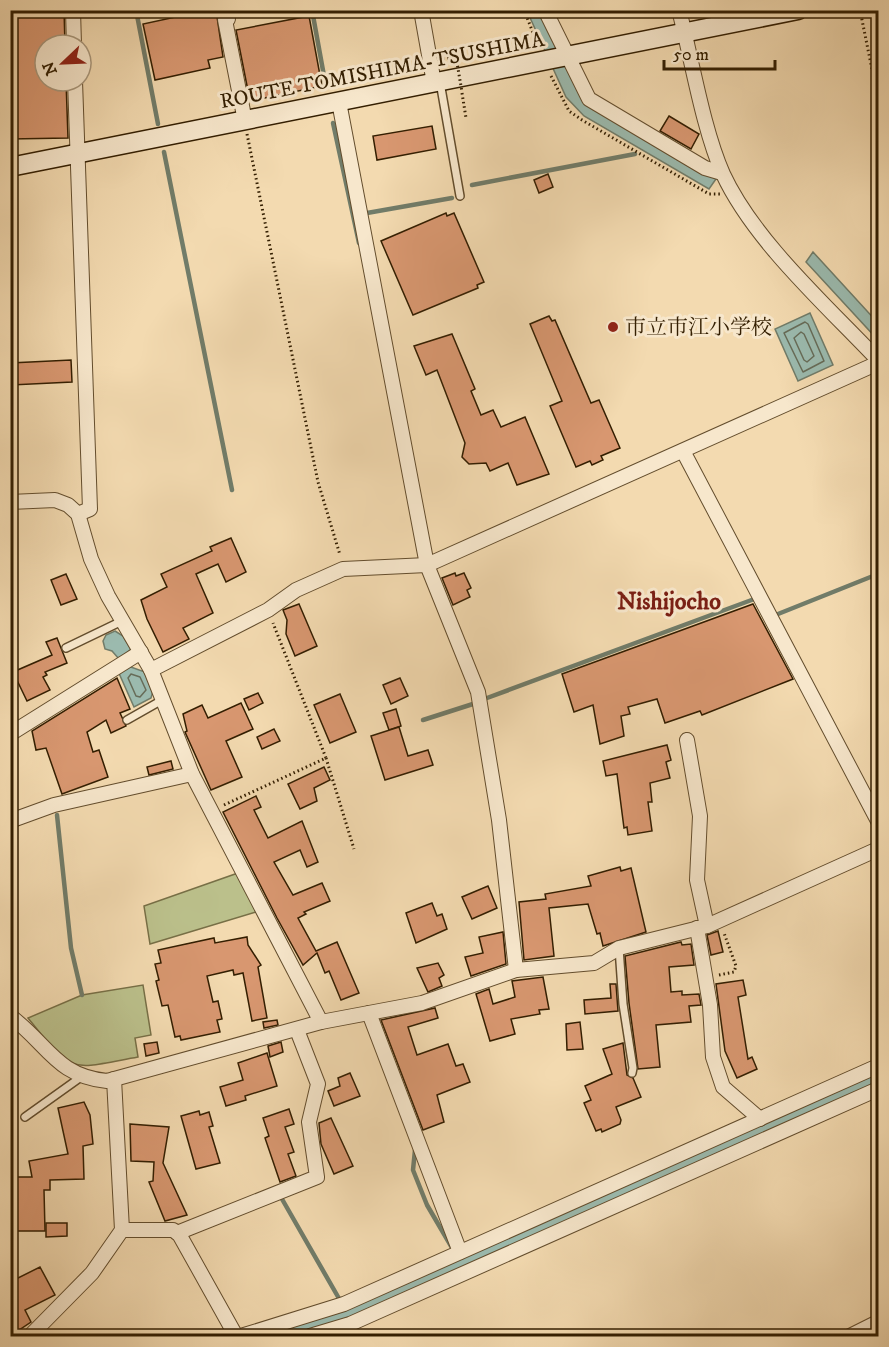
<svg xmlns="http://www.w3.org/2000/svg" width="889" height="1347" font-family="'IM FELL DW Pica','Noto Serif JP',serif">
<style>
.green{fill:#bbc08b;stroke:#776f46;stroke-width:1.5}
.water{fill:#9bbaae;stroke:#717c69;stroke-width:1.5}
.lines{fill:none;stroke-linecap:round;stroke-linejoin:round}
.shore{stroke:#676c58;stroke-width:1.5}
.stream{stroke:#717c69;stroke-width:4.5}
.building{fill:#d89770;stroke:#331e01;stroke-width:1.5}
.service-casing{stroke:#634d2d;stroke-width:10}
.minor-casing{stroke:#634d2d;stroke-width:16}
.secondary-casing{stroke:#331e01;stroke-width:21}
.path{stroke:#331e01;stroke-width:3;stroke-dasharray:1.5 3;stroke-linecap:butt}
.service{stroke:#f7e7cc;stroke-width:7}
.minor{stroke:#f7e7cc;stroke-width:14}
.secondary{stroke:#f7e7cc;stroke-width:18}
.path-bridge{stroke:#331e01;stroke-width:3;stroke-dasharray:1.5 3;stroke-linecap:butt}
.poi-dot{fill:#8f2418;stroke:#f7e7cc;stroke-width:2}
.labels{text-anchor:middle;stroke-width:6;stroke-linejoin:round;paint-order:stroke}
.street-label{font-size:21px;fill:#331e01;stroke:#f7e7cc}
.poi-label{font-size:21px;fill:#331e01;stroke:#f7e7cc;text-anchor:start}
.quarter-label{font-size:24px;font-weight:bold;fill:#7a1f14;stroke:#f7e7cc}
</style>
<rect width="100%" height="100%" fill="#f3dab0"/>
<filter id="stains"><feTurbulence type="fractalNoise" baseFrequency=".00333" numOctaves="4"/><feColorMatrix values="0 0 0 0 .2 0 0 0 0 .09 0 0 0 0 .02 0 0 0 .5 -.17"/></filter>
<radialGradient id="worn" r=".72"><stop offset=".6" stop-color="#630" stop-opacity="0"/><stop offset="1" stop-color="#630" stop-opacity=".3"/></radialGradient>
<g class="green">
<path d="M238 873 256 912 150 944 144 906Z"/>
<path d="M143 985 151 1035 135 1038 138 1057C67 1070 74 1075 28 1018L82 995Z"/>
</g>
<g class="water">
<path d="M527 11H540L589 105 716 179 709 189 584 116 566 97Z"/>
<path d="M813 252 878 323V340L806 262Z"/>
<path d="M810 313 833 365 798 381 775 329Z"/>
<path d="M115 631 123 636 131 649 119 659 112 651 105 649 103 641 106 635Z"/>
<path d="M128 666 145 672 153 691 151 698 134 707 118 671Z"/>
<path d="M878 1071V1084L330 1327 290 1336H254Z"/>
</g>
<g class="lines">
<g class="shore">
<path d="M805 322 808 324 824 361 803 372 784 333Z"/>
<path d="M801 332 804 334 814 356 807 362 804 360 794 338Z"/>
<path d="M131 674 140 677 146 690 140 697 136 696 128 678Z"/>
</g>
<g class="stream">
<path d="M136 10 158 124"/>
<path d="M312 10 326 87"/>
<path d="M333 123 359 243"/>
<path d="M164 152 232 490"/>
<path d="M472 185 635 154"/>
<path d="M367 213 452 198"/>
<path d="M773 616 878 574"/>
<path d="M487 698 757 598"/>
<path d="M423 720 476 703"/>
<path d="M57 815 71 948 82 995"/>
<path d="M415 1150 413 1170 427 1205 451 1246"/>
<path d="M282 1199 341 1302"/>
</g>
</g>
<g class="building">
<path d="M10 10H64L65 45H45V81H66L68 138 10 139Z"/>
<path d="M208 10H216L223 57 208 60 210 68 155 80 143 24Z"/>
<path d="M309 16 322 86 250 101 236 30Z"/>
<path d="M669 116 699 134 691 149 660 131Z"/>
<path d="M432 126 436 149 377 160 373 136Z"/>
<path d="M548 174 553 187 539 193 534 180Z"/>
<path d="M446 213 447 216 454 213 484 282 477 285 478 288 413 315 381 241Z"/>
<path d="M549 316 552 321 555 320 591 403 599 400 620 448 601 456 603 460 592 465 590 461 576 467 550 406 562 401 530 324Z"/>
<path d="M452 334 475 389 471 391 481 415 493 410 501 427 525 417 549 474 517 485 508 463 490 471 486 463 469 464 462 457 465 443 437 370 426 375 414 346Z"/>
<path d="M71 360 72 382 11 385 10 363Z"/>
<path d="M231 538 246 572 226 582 218 564 196 574 213 613 183 628 189 639 163 652 147 619 141 600 167 587 161 574 212 551 210 547Z"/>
<path d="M455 573 456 576 464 573 471 588 467 590 470 597 453 605 442 578Z"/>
<path d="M66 574 77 599 61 605 51 580Z"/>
<path d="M299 604 317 646 295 656 286 634 287 620 283 610Z"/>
<path d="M753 604 793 679 702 715 700 711 665 723 657 699 628 707 630 714 621 716 624 736 600 744 593 705 574 712 562 674Z"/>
<path d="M57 638 67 663 45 672 47 675 43 677 50 690 27 701 13 672 52 655 46 642Z"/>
<path d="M117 678 130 709 120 713 126 726 111 733 106 720 87 732 93 752 99 750 108 777 62 794 46 748 36 750 32 731Z"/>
<path d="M400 678 408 696 391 704 383 685Z"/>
<path d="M258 693 263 703 249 710 244 699Z"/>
<path d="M340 694 356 732 330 743 314 705Z"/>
<path d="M241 703 253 729 226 741 242 777 211 790 185 732 187 731 183 714 202 705 208 718Z"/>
<path d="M396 709 401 726 389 730 383 713Z"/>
<path d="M399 727 408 756 428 750 433 765 385 780 371 736Z"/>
<path d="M274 729 280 741 262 749 257 737Z"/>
<path d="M667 745 671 760 666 762 670 778 650 783 652 802H648L652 831 628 835 627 827 624 828 617 774 606 776 603 761Z"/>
<path d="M171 761 173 769 149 775 147 767Z"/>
<path d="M324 767 330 780 314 788 317 801 300 809 288 784Z"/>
<path d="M256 796 261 807 254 810 268 838 302 821 318 862 307 867 300 850 274 862 293 895 322 883 330 901 304 912 306 914 298 918 316 951 337 942 359 993 341 1000 329 971 325 973 317 953 303 965 277 918 223 812Z"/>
<path d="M620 867 621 871 631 868 646 932 603 946 600 933 597 934 588 904 549 908 554 956 524 960 519 902 546 899 545 894 591 886 588 876Z"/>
<path d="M488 886 497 908 472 919 462 897Z"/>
<path d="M432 903 437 916 442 914 447 929 416 943 406 913Z"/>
<path d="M718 931 723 952 711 955 707 935Z"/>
<path d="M503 932 506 964 471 976 465 957 483 953 479 937Z"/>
<path d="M247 937 248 945 261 965 258 967 267 1018 252 1021 243 973 234 975 233 970 207 976 213 1002 218 1001 222 1019 217 1020 220 1032 181 1040 180 1036 175 1037 168 1005 162 1006 156 981 159 980 155 964 161 963 158 950 214 938 215 943Z"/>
<path d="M681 942 682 945 691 944 694 965 669 967 671 992 682 991V995L699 994 701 1005 689 1006 691 1022 656 1025 660 1067 638 1069 629 1003 625 956Z"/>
<path d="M438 963 444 975 439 978 442 986 428 992 417 968Z"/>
<path d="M543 977 549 1009 539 1010 540 1014 511 1019 515 1034 490 1041 476 994 489 989 493 1004 515 997 512 981Z"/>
<path d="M743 980 746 995 738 997 748 1059 752 1057 757 1069 737 1078 725 1051 716 984Z"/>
<path d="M610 984H616L618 1011 585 1014 584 1000 611 998Z"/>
<path d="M435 1008 438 1018 408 1027 417 1055 448 1044 456 1066 463 1064 470 1082 437 1095 444 1122 423 1130 381 1020Z"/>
<path d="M277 1020 278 1025 264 1028 263 1022Z"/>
<path d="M580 1022 583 1049 567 1050 566 1024Z"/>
<path d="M157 1042 159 1053 146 1056 144 1044Z"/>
<path d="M281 1042 283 1052 270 1057 268 1046Z"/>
<path d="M623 1043 627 1075 633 1078 641 1097 616 1107 621 1120 620 1124 602 1132 601 1129 596 1131 584 1103 591 1100 585 1086 612 1074 603 1049Z"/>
<path d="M267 1053 277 1086 245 1096 246 1100 226 1106 220 1087 243 1080 238 1063Z"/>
<path d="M350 1073 360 1096 334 1106 328 1091 340 1086 338 1078Z"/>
<path d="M84 1102 90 1115 93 1144 83 1146 84 1179 50 1180V1190H44L45 1231H15L14 1177H32L29 1161 68 1154 58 1108Z"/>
<path d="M289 1109 294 1124 285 1127 294 1152 288 1154 296 1176 280 1182 265 1138 269 1136 263 1118Z"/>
<path d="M199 1111 200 1115 209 1112 213 1126 209 1127 220 1163 196 1169 181 1116Z"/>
<path d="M331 1118 353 1166 334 1174 321 1144 319 1123Z"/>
<path d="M130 1124 169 1127 163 1163 187 1215 165 1221 149 1182 153 1181 154 1162 131 1161Z"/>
<path d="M46 1223H67V1236L46 1237Z"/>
<path d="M40 1267 55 1295 25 1310 31 1322 10 1336V1282Z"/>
</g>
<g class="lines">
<defs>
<g id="service">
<path d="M440 82 460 196"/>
<path d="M66 648 122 621"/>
<path d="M127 720 164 699"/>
<path d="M619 948 623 1004 633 1068 632 1073"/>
<path d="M25 1117 81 1077"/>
</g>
<g id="minor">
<path d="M73 10 74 45"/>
<path d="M226 10 228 19 225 20 245 121"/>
<path d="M421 10 434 83"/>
<path d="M545 10 589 99 705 168 722 173"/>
<path d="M679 10C692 60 703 129 723 174 754 241 827 306 878 360"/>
<path d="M75 81 90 509 78 514"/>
<path d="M339 102 427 565 478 692 499 820 516 970"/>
<path d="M683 451 878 821"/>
<path d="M10 502 55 500 68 505 78 514 91 559 108 596 151 670 192 774 321 1022"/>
<path d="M151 670 268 610 296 590 343 569 427 565 878 363"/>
<path d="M10 734 141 652"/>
<path d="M687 740 700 816 697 880 707 926"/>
<path d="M10 821 54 805 192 774"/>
<path d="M697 928 710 1005 713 1057 723 1087 760 1119"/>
<path d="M369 1013 460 1252"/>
<path d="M10 1016C48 1044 56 1076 107 1081L321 1022 422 1003 516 970 594 963 619 948 707 926 878 849"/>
<path d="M122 1230H173L179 1234 236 1336"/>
<path d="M177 1233 317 1177 309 1122 318 1084 297 1030"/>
<path d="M30 1336 92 1273 122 1230 114 1079"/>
<path d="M241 1336 344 1304 878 1066"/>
<path d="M310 1336 350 1324 878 1089"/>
<path d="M850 1336 878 1322"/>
</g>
<path id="secondary" d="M10 167 798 10"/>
</defs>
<use href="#service" class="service-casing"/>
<use href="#minor" class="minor-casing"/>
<use href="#secondary" class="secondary-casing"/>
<g class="path">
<path d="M524 10 538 45"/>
<path d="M860 10 878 99"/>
<path d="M443 59 456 57"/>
<path d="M551 76 569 111 582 120 709 194H720"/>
<path d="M462 93 466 118"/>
<path d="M247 134 318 482 340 555"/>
<path d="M326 758 354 849"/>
<path d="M224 805 326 758 273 623"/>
<path d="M719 975 734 972 736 966 724 933"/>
</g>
<use href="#service" class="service"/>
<use href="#minor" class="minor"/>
<use href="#secondary" class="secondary"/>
<path class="path-bridge" d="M456 57 462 92"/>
</g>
<circle class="poi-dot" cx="613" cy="327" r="6"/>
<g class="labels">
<g class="street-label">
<text transform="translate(382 70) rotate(-11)" y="7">ROUTE TOMISHIMA-TSUSHIMA</text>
</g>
<g class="poi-label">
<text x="625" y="334">市立市江小学校</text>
</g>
<g class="quarter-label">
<text x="669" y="609">Nishijocho</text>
</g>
</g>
<rect width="889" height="1347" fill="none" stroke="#f3dab0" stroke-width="36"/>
<rect x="12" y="12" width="865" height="1323" fill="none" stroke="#331e01" stroke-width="3"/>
<rect x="18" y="18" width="853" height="1311" fill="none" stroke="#331e01" stroke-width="1.5"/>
<g transform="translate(63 63) rotate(247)"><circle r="28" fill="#f7e7cc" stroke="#a9977b" stroke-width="1.5"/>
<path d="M0-4.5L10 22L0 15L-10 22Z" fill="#8f2418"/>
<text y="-9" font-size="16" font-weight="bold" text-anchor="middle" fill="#331e01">N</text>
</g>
<path d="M664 60v9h111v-9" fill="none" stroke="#331e01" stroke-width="3"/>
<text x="673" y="60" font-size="18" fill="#331e01" stroke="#f7e7cc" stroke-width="4.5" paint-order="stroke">50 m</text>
<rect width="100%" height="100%" filter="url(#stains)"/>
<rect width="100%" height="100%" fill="url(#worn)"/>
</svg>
